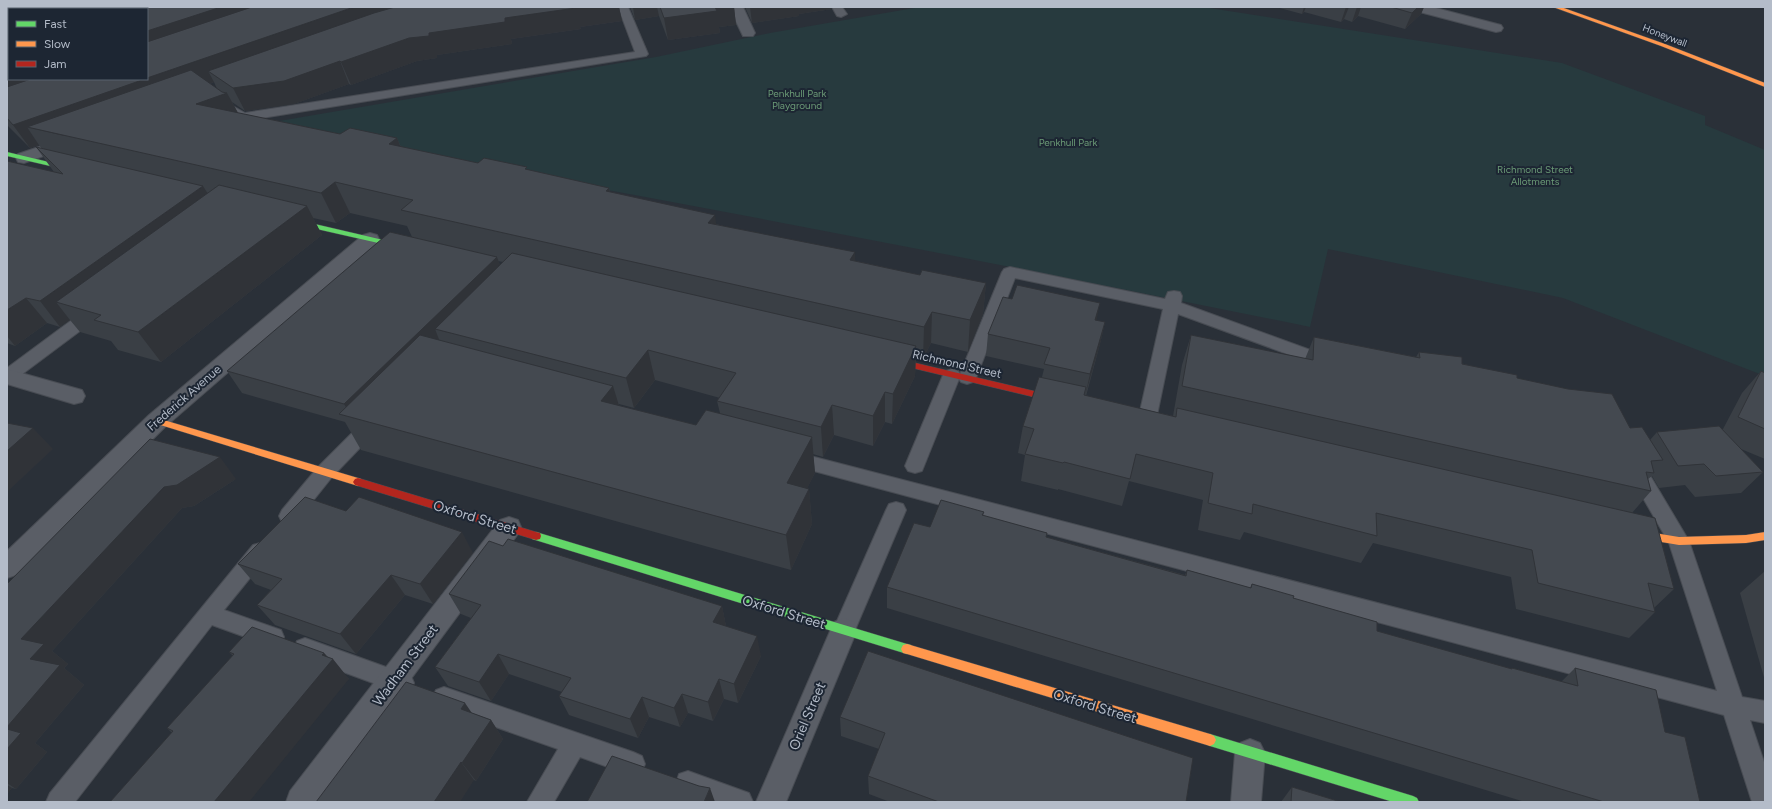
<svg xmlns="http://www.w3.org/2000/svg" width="1772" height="809" font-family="Figtree,sans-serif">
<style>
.green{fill:#273a3e}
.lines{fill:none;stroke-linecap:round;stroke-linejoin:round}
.lane-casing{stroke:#484c53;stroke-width:2}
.street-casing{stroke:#484c53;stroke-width:2}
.fast-casing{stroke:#484c53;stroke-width:1}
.slow-casing{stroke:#484c53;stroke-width:1}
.jam-casing{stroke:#484c53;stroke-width:1}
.lane{fill:#5a5e66;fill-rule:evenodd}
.street{fill:#5a5e66;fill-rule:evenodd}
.fast{fill:#63d668;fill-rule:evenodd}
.slow{fill:#ff974d;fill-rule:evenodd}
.jam{fill:#b3261e;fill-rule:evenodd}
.wall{fill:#3a3f45;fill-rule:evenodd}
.shaded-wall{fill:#303338}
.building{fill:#444950;stroke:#303338}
.labels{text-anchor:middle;stroke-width:4;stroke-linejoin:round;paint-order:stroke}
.far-street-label{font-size:10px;fill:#b4bcc9;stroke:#1d2633}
.far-park-label{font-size:10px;fill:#6b9a76;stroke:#1d2633}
.street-label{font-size:12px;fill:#b4bcc9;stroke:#1d2633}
.near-street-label{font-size:14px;fill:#b4bcc9;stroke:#1d2633}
</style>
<rect width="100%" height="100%" fill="#2a3038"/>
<path class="green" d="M920 7H1203L1562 63 1705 116V125L1765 150V376L1563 298 1328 249 1310 327C957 255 603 187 249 126L656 57 770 33Z"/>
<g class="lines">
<defs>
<g id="lane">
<path d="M618 7H628L648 54 646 56 243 121 238 120 225 109 227 106 231 105 245 113 635 52Z"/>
<path d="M832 7H842L847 14 841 17 837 16Z"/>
<path d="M1010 267 1165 299 1168 292 1174 291 1180 292 1182 296 1181 303 1335 359 1338 363 1335 367 1329 369 1323 367 1178 314 1156 420 1153 425 1147 427 1141 425 1138 420 1163 309 1015 278 976 378 973 382 967 384 961 382 959 379 922 471 915 473 908 471 905 466 943 375 946 371 952 369 958 371 960 374 1002 272 1004 269Z"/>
<path d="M94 307 100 308 102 312 100 316 13 381 7 383V368L88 308Z"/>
<path d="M372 417 378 419 381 424 378 429 332 477 296 522 289 524 282 522 279 516 282 510 318 467 366 419Z"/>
<path d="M791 451 1717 691 1669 543 1628 472 1631 467 1638 465 1645 467 1689 541 1742 697 1765 701V723L1750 720 1765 765V802H1752L1724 715 784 463 782 458 784 453Z"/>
<path d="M896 502 903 504 906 510 855 630 852 637 844 640 836 637 833 630 886 510 889 504Z"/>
<path d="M260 543 267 545 270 551 267 557 224 610 281 630 284 637 281 644 273 647 212 625 75 802H46L50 793 253 545Z"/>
<path d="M305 638 411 676 414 683 411 690 403 694 297 655 294 648 297 641Z"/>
<path d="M444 687 633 752 642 756 645 764 642 772 633 776 580 757 554 802H527L558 749 436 706 432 698 436 690Z"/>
<path d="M688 771 749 793 753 802H706L679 792 676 783 679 774Z"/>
</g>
<g id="street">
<path d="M729 7H743L755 33 753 36H743Z"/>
<path d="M1410 7H1432L1501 25 1503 28 1501 31 1496 32 1412 10Z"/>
<path d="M68 137 74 139 76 142 74 145 24 163 18 162 16 158 18 154Z"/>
<path d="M370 233 377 235 379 239 377 243 165 427 16 575 7 578V551L149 415 363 235Z"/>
<path d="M7 369 82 390 85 396 82 402 74 404 7 384Z"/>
<path d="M509 517 518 520 521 527 518 534 320 802H286L290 791 500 520Z"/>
<path d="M844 618 854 622 857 630 786 802H756L834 622Z"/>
<path d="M1250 739 1260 743 1265 753 1261 802H1231L1235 753 1240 743Z"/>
</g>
<g id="fast">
<path d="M7 152 78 169 79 170 76 172 7 156Z"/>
<path d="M286 218H289L409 246 413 248 409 250 286 222Z"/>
<path d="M536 532 907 644 911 645 913 649 911 653 907 654 532 539 531 536 532 533Z"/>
<path d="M1210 734 1413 796 1417 798 1419 802H1393L1210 746 1206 744 1204 740 1206 736Z"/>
</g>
<g id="slow">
<path d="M1553 7H1561L1665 44 1765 83V87L1661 46Z"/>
<path d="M157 418 358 478 361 479 363 482 361 485 358 486 154 423 152 421 154 419Z"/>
<path d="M1630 529 1679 537 1746 535 1765 532V540L1746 543 1679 545 1626 536 1625 533 1626 530Z"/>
<path d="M907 644 1210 734 1214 736 1216 740 1214 744 1210 746 907 654 903 653 901 649 903 645Z"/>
</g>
<g id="jam">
<path d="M886 356 1063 398 1067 401 1063 404 883 361 882 359 883 357Z"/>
<path d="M358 478 536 532 540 533 541 536 540 539 536 540 355 485 353 482 355 479Z"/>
</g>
</defs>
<use href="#lane" class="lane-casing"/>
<use href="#street" class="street-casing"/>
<use href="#fast" class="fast-casing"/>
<use href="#slow" class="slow-casing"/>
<use href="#jam" class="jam-casing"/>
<use href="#lane" class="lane"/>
<use href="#street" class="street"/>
<use href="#fast" class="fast"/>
<use href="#slow" class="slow"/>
<use href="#jam" class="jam"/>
</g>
<g class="wall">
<path d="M95 7H619L622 21 580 27 581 29 511 39 512 44 437 55V58L417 61 351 85 349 84 294 104 245 111 232 102 238 113 340 134 397 138 401 147 478 163 528 170 609 188 610 192 716 224 856 261 920 275 986 283 983 314 968 352 931 343 923 359 916 357 915 376 892 424 885 422 873 446 834 435 823 457 813 454 815 473 807 488 809 489 812 524 791 570 361 450 345 422 242 393 227 371 412 237 407 226 350 213 336 223 313 218 322 235 161 362 118 350 111 341 80 332 70 320 60 327 47 323 15 346 7 343V161L54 172 36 147 42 149 39 145 30 148 7 125V34L9 79H147ZM214 82 217 89 210 84ZM498 261 503 262 500 265ZM655 380 720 398 717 401 720 413 696 425 619 406V404L634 408Z"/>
<path d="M630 7H734L736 25 719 27 720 33 668 40 659 16 635 20Z"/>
<path d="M745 7H831L832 9 799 14V16L752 23Z"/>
<path d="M1276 7H1424L1421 14 1405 29 1358 16 1352 22 1344 19 1341 22 1304 12 1302 14Z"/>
<path d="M1096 321 1105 322 1100 344 1086 396 1173 416 1182 365 1191 335 1305 359 1314 337 1416 357 1419 352 1517 378 1630 428 1650 440 1657 432 1723 429 1742 393 1761 371 1765 373V459L1741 449 1763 472 1741 493 1695 497 1685 485 1659 488 1652 476 1648 479 1651 491 1632 513 1674 589 1654 608 1655 612 1629 638 1516 609 1511 577 1373 543 1361 563 1244 532 1240 540 1198 530 1203 500 1129 481 1122 506 1058 489V490L1021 481 1025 455 1018 453 1023 426 1042 377 1044 369 986 356 988 334Z"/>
<path d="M236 479 194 506 182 508 52 651 68 664 64 668 84 685 35 743 47 752 16 789 12 788 7 794V584Z"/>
<path d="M346 511 473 553 433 604 405 595 356 654 275 625 257 605 271 590 255 584 238 564Z"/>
<path d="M984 512 983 516 1047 533 1046 537 1185 575 1187 570 1250 588 1252 584 1293 598 1377 631 1511 669 1512 668 1561 682 1575 668 1665 732 1700 802H1525L887 608V587L930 527Z"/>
<path d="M503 546 722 606 726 626 761 656 738 703 724 699 713 721 688 713 680 727 649 717 638 738 569 715 559 696 562 692 509 674 491 701 448 686 435 667 471 618 461 614 449 594Z"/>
<path d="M1765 571V681L1740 593Z"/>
<path d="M229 652 324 653 349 679 172 733 167 728 233 656Z"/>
<path d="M472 713 491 720 503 739 476 781 474 780 316 802Z"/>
<path d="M840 717 1186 802H890L869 794 868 776 879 749 841 736Z"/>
<path d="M1292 787 1341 802H1281Z"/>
</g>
<g class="shaded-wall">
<path d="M221 7H295L147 58V31Z"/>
<path d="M354 7H484L208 71 214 82 65 136 27 127 39 145 30 148 13 125 145 79H147V78Z"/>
<path d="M576 7H619L622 21 580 27 581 29 511 39 512 44 437 55V58L417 61 351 85 341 62 409 38 429 33 505 18Z"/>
<path d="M633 7H657L659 16 635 20Z"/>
<path d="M714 7H734L736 25 719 27 720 33 668 40 664 18Z"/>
<path d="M750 7H831L832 9 799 14V16L752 23Z"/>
<path d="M1304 7H1306L1304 12 1302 14Z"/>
<path d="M1346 7H1349L1344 19 1341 22Z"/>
<path d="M1357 7H1361L1358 16 1352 22Z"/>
<path d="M1418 7H1424L1421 14 1405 29 1412 13Z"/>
<path d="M340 61 349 84 294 104 245 111 233 88Z"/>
<path d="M7 76H9V79H82L7 104Z"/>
<path d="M227 93 243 122 196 104Z"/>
<path d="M397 138 409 168 389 144Z"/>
<path d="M335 182 350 213 336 223 321 193Z"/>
<path d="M203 186 218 210 56 302 70 320 60 327 40 301Z"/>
<path d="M609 188 617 219 606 191Z"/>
<path d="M307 206 322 235 161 362 138 332Z"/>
<path d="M715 215 719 246 708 223Z"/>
<path d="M855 252 856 284 850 260Z"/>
<path d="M497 257 505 278 435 329 440 342 352 417 344 404Z"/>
<path d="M986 283 983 314 968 352 970 320Z"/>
<path d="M26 298 47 323 15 346 7 336V310Z"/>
<path d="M1100 303 1096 324 1095 320Z"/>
<path d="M932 312 931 343 923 359 924 327Z"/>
<path d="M1105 322 1100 344 1085 396 1090 374Z"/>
<path d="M916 346 915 376 892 424 893 394Z"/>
<path d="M648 350 655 380 634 408 626 378Z"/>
<path d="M613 386 624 422 601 401Z"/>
<path d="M885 392V422L873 446V416Z"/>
<path d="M832 405 834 435 823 457 821 427Z"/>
<path d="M33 428 53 449 7 492V451Z"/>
<path d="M812 437 815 473 792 519 787 483Z"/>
<path d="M220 457 236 479 194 506 182 508 52 651 68 664 64 668 84 685 35 743 47 752 16 789 7 783V727L30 659 21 639 164 487Z"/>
<path d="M809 489 812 524 791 570 786 535Z"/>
<path d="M462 532 473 553 433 604 420 584Z"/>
<path d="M391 575 405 595 356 654 340 634Z"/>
<path d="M722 606 726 626 713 622Z"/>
<path d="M757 636 761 656 738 703 734 684Z"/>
<path d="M324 653 331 661 333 659 349 679 249 802H214Z"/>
<path d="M498 654 509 674 491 701 479 682Z"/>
<path d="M719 679 724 699 713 721 708 702Z"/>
<path d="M682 694 688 713 680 727 674 708Z"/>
<path d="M642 697 649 717 638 738 630 719Z"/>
<path d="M465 703 478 722 461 709Z"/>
<path d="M491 720 503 739 476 781 462 763Z"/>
<path d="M461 762 474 780 460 802H434Z"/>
<path d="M7 785 12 788 7 794Z"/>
<path d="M710 788 715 802H704Z"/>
</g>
<g class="building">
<path d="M95 7H221L147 31V9H88Z"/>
<path d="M252 7H354L147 78V42Z"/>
<path d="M395 7H576V8L505 18V22L429 33V36L409 38 341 62 340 61 284 81 233 88 208 71 374 13Z"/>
<path d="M660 7H715L717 11 664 18Z"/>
<path d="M1391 7H1418L1412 13Z"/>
<rect x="7" y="34" width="2" height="42"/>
<path d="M191 70 222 92 227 93 196 104 340 134 350 128 397 138 389 144 478 163 484 158 527 167 525 169 609 188 606 191 715 215 708 223 855 252 850 260 920 275 922 270 986 283 970 320 932 312 924 327 401 210 413 200 335 182 321 193 27 127Z"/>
<path d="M31 79H145L13 125 7 118V87Z"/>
<path d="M36 147 203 186 40 301 26 298 7 310V161L63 174Z"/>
<path d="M219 185 307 206 138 332 94 320 101 315 56 302Z"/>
<path d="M390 232 497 257 344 404 227 371Z"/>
<path d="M512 253 916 346 893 394 885 392 873 416 832 405 821 427 717 401 736 373 648 350 626 378 435 329Z"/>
<path d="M1017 285 1100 303 1095 320 1105 322 1090 374 1044 364 1050 348 988 334 1003 297 1012 299Z"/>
<path d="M420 335 613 386 601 401 696 425 706 410 812 437 787 483 809 489 786 535 339 414Z"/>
<path d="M1191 335 1313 360 1314 337 1420 358 1419 352 1462 357V364L1517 375V378L1568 389 1612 394 1630 428 1642 427 1663 460 1651 461 1654 473 1646 472 1651 491 1182 386Z"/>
<path d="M1761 371 1765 373V429L1738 417Z"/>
<path d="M1039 377 1086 387 1084 395 1176 417 1177 408 1655 518 1674 589 1648 583 1655 612 1538 583 1532 550 1376 513 1377 536 1253 504 1252 514 1208 503 1213 473 1136 454 1130 479 1064 462 1063 463 1025 454 1034 429 1023 426Z"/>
<path d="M7 423 33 428 7 451Z"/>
<path d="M1719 426 1763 472 1716 476 1704 464 1678 466 1657 432Z"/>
<path d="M150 439 220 457 177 485 164 487 21 639 44 644 30 659 60 665 7 727V584Z"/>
<path d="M305 497 346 511 359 497 462 532 420 584 391 575 340 634 257 605 282 579 238 564Z"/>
<path d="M941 500 984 512 982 515 1047 533 1046 537 1186 576 1187 570 1251 588 1252 584 1294 596 1293 598 1377 622V631L1512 669V668L1578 686 1575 668 1656 690 1665 732 1685 737 1700 802H1604L887 587 914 523 930 527Z"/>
<path d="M508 539 722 606 713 622 757 636 734 684 719 679 708 702 682 694 674 708 642 697 630 719 559 696 571 678 498 654 479 682 435 667 481 605 449 594 489 541 503 546Z"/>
<path d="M252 627 324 653 322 655 333 659 214 802H110L173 731 167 728 234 654 229 652Z"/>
<path d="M868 651 1193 758 1186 802H939L868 776 885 733 840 717Z"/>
<path d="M406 682 465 703 461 709 491 720 462 763 461 762 434 802H316Z"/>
<path d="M7 729 21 733 7 749Z"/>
<path d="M612 756 699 786 710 788 704 802H587Z"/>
<path d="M1292 787 1341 802H1291Z"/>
</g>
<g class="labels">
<g class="far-street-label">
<text transform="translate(1665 35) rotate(21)" y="4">Honeywall</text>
</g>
<g class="far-park-label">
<text x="797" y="97">Penkhull Park<tspan x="797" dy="12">Playground</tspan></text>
<text x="1068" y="146">Penkhull Park</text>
<text x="1535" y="173">Richmond Street<tspan x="1535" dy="12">Allotments</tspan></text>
</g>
<g class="street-label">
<text transform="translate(957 364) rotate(13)" y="4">Richmond Street</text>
<text transform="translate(184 398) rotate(-41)" y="4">Frederick Avenue</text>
</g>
<g class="near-street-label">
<text transform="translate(475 517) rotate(17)" y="5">Oxford Street</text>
<text transform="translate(784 612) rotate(17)" y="5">Oxford Street</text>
<text transform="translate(405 665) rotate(-53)" y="5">Wadham Street</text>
<text transform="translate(1095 706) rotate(17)" y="5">Oxford Street</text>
<text transform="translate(807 716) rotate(-67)" y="5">Oriel Street</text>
</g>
</g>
<rect width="1772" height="809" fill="none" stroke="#b4bcc9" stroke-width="16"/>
<rect x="8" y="8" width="140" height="72" fill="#1d2633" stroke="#59626f"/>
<rect x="16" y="21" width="20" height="6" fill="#63d668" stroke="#59626f"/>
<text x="44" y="28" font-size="12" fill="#b4bcc9">Fast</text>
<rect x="16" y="41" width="20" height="6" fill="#ff974d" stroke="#59626f"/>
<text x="44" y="48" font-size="12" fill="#b4bcc9">Slow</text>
<rect x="16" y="61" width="20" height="6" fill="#b3261e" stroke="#59626f"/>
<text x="44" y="68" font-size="12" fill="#b4bcc9">Jam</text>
</svg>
